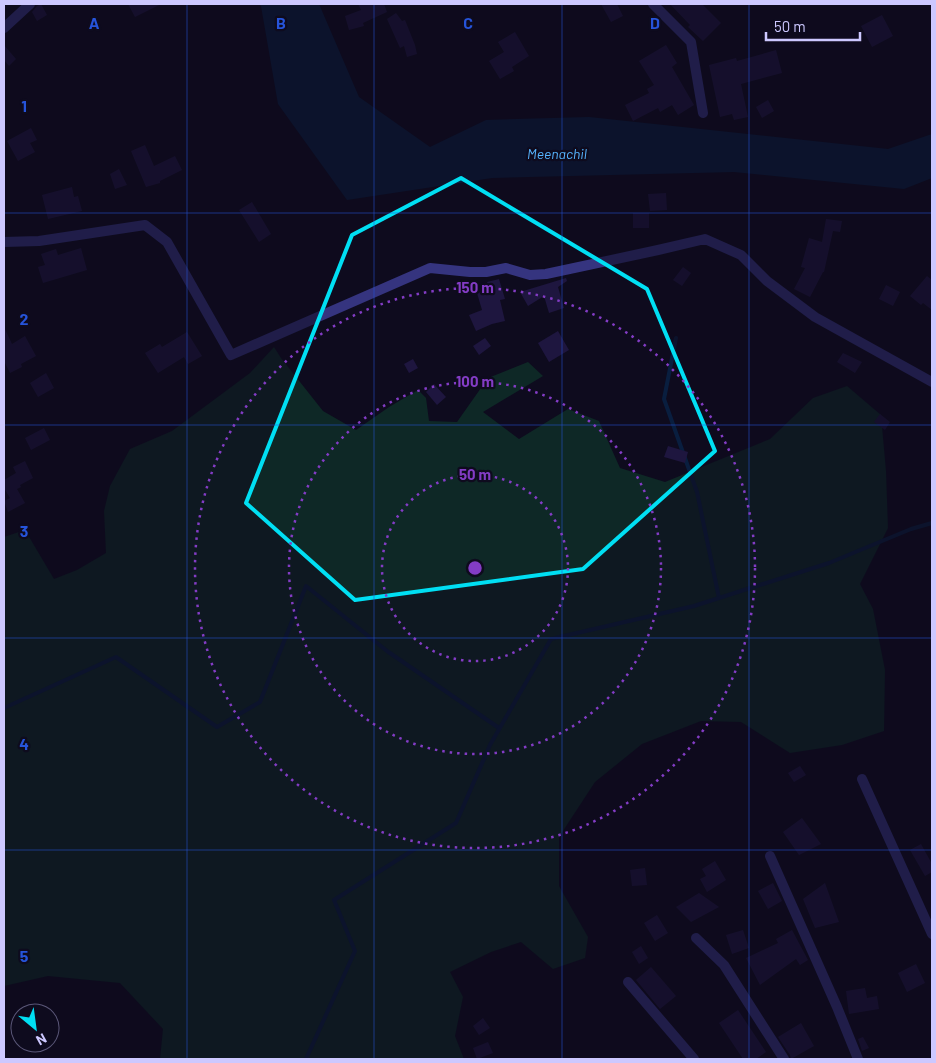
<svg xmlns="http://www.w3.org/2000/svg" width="936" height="1063" font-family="Barlow,sans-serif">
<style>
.green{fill:#0e2826}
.water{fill:#091e3f}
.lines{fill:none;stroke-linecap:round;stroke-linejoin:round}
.stream{stroke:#091e3f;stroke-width:4}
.building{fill:#1e163f}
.minor{stroke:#35347f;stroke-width:10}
.marked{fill:none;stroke:#00dff3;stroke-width:4;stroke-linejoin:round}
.grid{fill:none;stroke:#2654da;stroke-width:1;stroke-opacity:0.55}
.ring{fill:none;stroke:#833cc5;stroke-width:2.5;stroke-dasharray:2.5 5}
.labels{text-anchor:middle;stroke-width:4.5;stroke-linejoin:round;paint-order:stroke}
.water-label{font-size:14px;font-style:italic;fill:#56b4ff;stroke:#0e0b1e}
.grid-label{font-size:16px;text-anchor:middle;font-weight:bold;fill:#2654da;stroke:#0e0b1e;stroke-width:4.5;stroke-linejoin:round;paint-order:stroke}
.centre{fill:#833cc5;stroke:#0e0b1e;stroke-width:2.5}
.ring-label{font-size:15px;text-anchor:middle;font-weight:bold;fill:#833cc5;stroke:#0e0b1e;stroke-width:4.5;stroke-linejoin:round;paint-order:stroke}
</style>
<rect width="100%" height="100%" fill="#0e0b1e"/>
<path class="green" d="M274 347 281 358 323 411 356 430 389 407 418 390 426 398 429 421 457 422 488 378 528 362 543 376 483 412 519 439 568 409 599 421 620 468 665 482 770 439 813 398 847 386 881 415 886 471 888 528 860 584 873 609 885 670 884 731 842 745 790 753 741 722 701 721 642 744 595 782 559 837V886L588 937 585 958 553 969 521 942 491 952 450 972 463 997 455 1036 464 1059H160L163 1029 120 983 48 976 4 986V537L25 530 54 579 77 570 106 553 104 511 110 486 130 449 172 431 250 373Z"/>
<path class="water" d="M259 4H319L359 97 430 147 486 120 589 117 888 149 932 134V178L904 189 734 172 492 178 347 200 278 104 261 6Z"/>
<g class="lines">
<g class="stream">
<path d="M676 338 664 399 697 492 719 598"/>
<path d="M4 708 116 657 217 727 260 702 306 586 387 651 499 728"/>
<path d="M306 1059 355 951 334 900 456 823 490 745 551 639 694 606 829 563 911 529 932 523"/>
</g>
</g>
<g class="building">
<path d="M41 4 47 15 37 21 32 12 37 6Z"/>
<path d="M128 4H161L135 17Z"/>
<path d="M358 4H384L387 12 363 23 364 26 349 30 345 16 361 10Z"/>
<path d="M601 4H617L623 16 611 22Z"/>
<path d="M670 4H702L721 23 703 41 688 27 690 25Z"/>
<path d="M396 13 402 21 405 20 415 45 417 54 407 57 404 46 400 48 387 19Z"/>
<path d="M882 15 893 36 872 47 861 26Z"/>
<path d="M515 32 529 56 512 67 514 71 500 79 489 61 504 52 498 42Z"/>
<path d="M4 45 16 59 9 66 4 60Z"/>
<path d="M666 45 677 63 672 67 694 105 678 115 672 105 660 112 658 108 633 121 625 105 649 93 647 89 654 85 639 61Z"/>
<path d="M776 50 782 73 741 84 748 117 734 120 732 114 720 117 709 65 736 58 737 61Z"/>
<path d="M768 100 774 111 762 118 756 107Z"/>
<path d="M31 128 37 140 30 143 35 152 18 161 7 141Z"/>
<path d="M145 145 154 166 175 156 182 170 160 181V183L146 187 131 151Z"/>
<path d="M119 169 127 185 115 189 110 174Z"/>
<path d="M72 187 74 197 78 196 82 211 48 219 42 195Z"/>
<path d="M666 193 667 210 650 211 648 194Z"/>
<path d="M252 202 271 234 259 242 239 210Z"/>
<rect x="633" y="213" width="16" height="15"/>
<path d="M826 219 842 221 840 232 833 231 824 272H823L810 297 794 289 805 268 801 267 809 238 822 242Z"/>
<path d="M81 248 87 270 43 283 38 267 45 265 41 254 56 249 58 255Z"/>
<path d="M683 267 691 273 682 286 673 280Z"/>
<path d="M927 276 932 280V310L923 303 921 305 910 296Z"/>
<path d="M566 278 567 281 558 287 564 308 549 313 544 296 528 306 520 292Z"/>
<path d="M499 279 505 299 500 300 505 321 492 324 476 331 469 315 482 310 477 293 489 290 487 282Z"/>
<path d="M886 285 900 292 893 306 879 299Z"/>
<path d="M4 327 12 344 25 336 36 356 21 364 22 367 10 373 4 361Z"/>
<path d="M558 331 569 350 549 362 538 343Z"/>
<path d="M187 332 202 356 188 364 184 357 158 373 145 353 160 344 162 347Z"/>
<path d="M485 338 491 346 479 355 473 346Z"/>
<path d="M843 353 862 362 855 373 837 362Z"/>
<path d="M413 359 418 368 409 373 404 364Z"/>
<path d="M46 373 54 388 38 397 30 383Z"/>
<path d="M434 384 446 397 437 405 426 392Z"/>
<path d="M880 414 890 422 885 430 874 422Z"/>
<path d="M44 428 50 440 31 450 25 438Z"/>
<path d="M668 446 688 452 685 463 664 457Z"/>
<path d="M25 461 33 478 20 485 21 487 17 489 25 503 8 512 4 501 10 498 4 488V480L16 473 13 467Z"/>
<path d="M800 766 806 775 794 782 788 773Z"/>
<path d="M802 818 821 844 799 855 783 832Z"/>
<path d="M921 844 932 864V872L925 876 910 850Z"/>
<path d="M715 861 726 880 707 892 700 879 706 876 702 869Z"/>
<path d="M645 868 647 885 632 886 630 870Z"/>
<path d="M773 883 782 901 768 909 758 891Z"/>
<path d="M825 883 839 922 815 928 803 899Z"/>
<path d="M699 893 719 907 691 922 676 907Z"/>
<path d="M657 915 668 933 655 941 644 923Z"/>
<path d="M743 930 749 948 732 954 726 935Z"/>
<path d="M792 930 808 960 800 965 796 959 760 985 746 958 778 943 776 939Z"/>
<path d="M641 946 648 958 639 964 632 952Z"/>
<path d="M916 964 925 983 907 992 898 973Z"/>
<path d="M651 967 676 996 660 1009 636 980Z"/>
<path d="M865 988 867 998 877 996 879 1009 849 1014 846 991Z"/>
<path d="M738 1010 766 1052 756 1059H743L719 1023Z"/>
<path d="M483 1018 490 1028 479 1035 473 1026Z"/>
<path d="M801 1023 814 1046 791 1059 790 1055 778 1037Z"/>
<path d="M863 1037 869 1048 862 1051 858 1039Z"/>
<path d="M488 1042 493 1053 477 1059 473 1048Z"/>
</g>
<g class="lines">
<g class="minor">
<path d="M653 4 691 42 703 113"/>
<path d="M4 28 30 4"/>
<path d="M4 242 39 241 145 225 167 242 231 355 430 268 470 272H486L506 268 530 275 546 274 658 250 705 239 741 255 767 281 815 317 932 382"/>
<path d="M862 779 932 934"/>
<path d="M770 856 837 1007 858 1059"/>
<path d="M696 938 724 965 784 1059"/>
<path d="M628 982 694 1059"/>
</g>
</g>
<path d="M0 0H936V1063H0ZM461 178 647 289 715 451 583 569 355 600 246 503 352 235Z" fill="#0e0b1e" fill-opacity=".55" fill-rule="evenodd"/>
<path class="marked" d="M461 178 647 289 715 451 583 569 355 600 246 503 352 235Z"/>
<path class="grid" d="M187 4V1059M374 4V1059M562 4V1059M749 4V1059M4 213H932M4 425H932M4 638H932M4 850H932"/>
<g class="ring">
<circle cx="475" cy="568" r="93"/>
<circle cx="475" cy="568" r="186"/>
<circle cx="475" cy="568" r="280"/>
</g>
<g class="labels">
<g class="water-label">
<text x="557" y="159">Meenachil</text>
</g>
</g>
<g class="grid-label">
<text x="94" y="29">A</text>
<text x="281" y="29">B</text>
<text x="468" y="29">C</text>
<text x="655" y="29">D</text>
<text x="24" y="112">1</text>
<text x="24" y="325">2</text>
<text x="24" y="537">3</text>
<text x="24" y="750">4</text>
<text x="24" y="962">5</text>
</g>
<circle cx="475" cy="568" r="8" class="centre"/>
<g class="ring-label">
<text x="475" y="293">150 m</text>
<text x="475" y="387">100 m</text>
<text x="475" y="480">50 m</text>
</g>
<rect width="936" height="1063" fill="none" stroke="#cdc8ff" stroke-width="10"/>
<g transform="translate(35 1028) rotate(151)"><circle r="24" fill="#0e0b1e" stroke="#5a5778"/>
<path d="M0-4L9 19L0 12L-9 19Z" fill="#00dff3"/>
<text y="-8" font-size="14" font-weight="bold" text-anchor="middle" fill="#cdc8ff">N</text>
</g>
<path d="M766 32v8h94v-8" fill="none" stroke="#cdc8ff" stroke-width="2.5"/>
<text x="774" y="32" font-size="15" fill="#cdc8ff" stroke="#0e0b1e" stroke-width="4" paint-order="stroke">50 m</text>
</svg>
